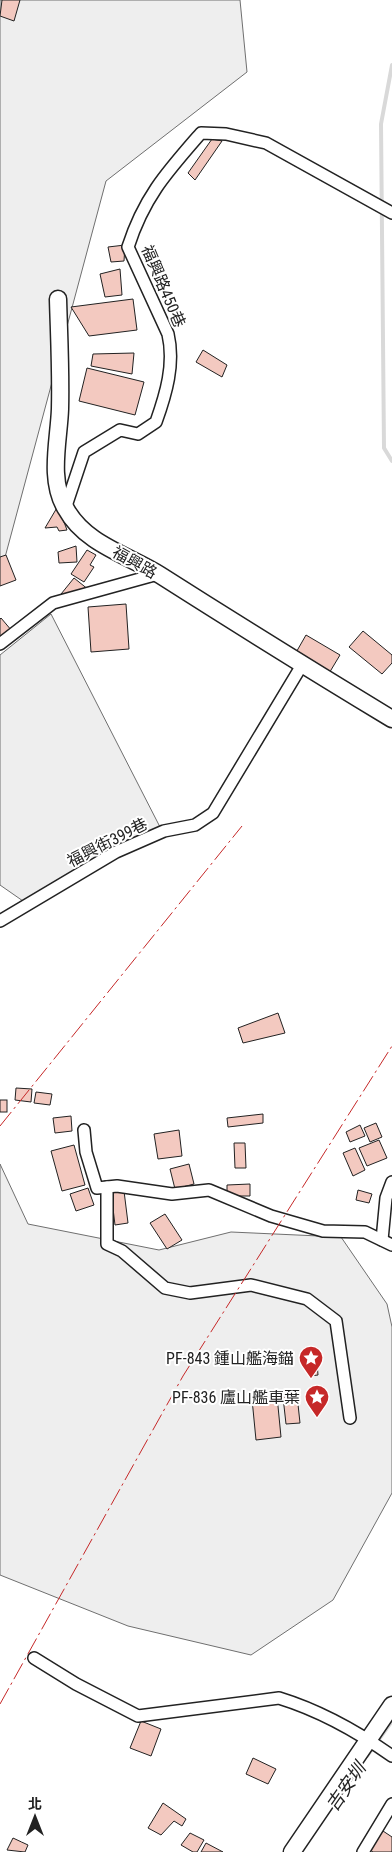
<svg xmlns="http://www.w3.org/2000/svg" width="392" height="1852" font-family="'Roboto Condensed','Noto Sans TC',sans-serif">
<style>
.green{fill:#eee;stroke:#6f6f6f}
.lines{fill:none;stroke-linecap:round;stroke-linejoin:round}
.stream{stroke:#d9d9d9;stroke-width:4}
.building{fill:#f3c9c0;stroke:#222}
.street-casing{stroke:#222;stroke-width:14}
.secondary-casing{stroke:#222;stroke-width:19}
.street{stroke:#fff;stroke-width:11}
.secondary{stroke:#fff;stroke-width:16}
.power{stroke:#c62828;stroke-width:1;stroke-dasharray:18 4 2.5 4;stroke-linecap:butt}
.labels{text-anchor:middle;stroke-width:4;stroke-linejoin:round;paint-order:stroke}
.street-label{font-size:16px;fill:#222;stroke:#fff}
.poi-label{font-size:16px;fill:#222;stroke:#fff;text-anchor:end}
.water-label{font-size:18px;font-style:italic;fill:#222;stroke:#fff}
</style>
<rect width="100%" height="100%" fill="#fff"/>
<g class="green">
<path d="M0 0H240L247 72 106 181 0 576Z"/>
<path d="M51 614 160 827 96 859 23 901 0 885V655Z"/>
<path d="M0 1164 28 1224 159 1250 231 1232 341 1237 387 1304 392 1327V1493L333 1600 251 1655 128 1626 0 1575Z"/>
</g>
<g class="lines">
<g class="stream">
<path d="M392 65 381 124 384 448 392 461"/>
<path d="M367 1756 392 1721"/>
</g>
</g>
<g class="building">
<path d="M2 0H20L14 21 0 16Z"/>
<path d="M212 139 222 141 195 180 188 173Z"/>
<path d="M125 245 124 261 111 262 108 247Z"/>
<path d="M120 269 122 295 105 297 100 274Z"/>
<path d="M133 299 137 330 89 336 71 307Z"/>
<path d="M203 350 227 365 222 377 196 362Z"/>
<path d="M134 353 132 374 91 366 93 354Z"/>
<path d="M87 368 144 382 135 415 79 401Z"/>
<path d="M58 506 67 530 59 531 57 527 45 528Z"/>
<path d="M76 546 77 562 59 563 58 552Z"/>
<path d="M87 550 96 555 90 565 94 567 84 582 71 574Z"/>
<path d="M6 555 16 580 0 586V557Z"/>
<path d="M74 578 89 590 57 599Z"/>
<path d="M126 604 129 649 91 652 88 607Z"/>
<path d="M1 618 12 631 0 640V619Z"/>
<path d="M363 631 392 655V663L382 674 349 647Z"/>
<path d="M306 635 340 655 328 675 294 656Z"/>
<path d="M278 1013 285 1033 243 1043 238 1028Z"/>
<path d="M16 1088 32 1089 31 1102 15 1100Z"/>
<path d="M36 1092 52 1094 50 1105 34 1103Z"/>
<rect x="0" y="1100" width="7" height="12"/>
<path d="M263 1114V1123L228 1127 227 1118Z"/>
<path d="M71 1116 72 1131 55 1133 53 1118Z"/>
<path d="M376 1123 382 1137 370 1142 364 1128Z"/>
<path d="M360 1125 365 1136 350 1142 346 1132Z"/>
<path d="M179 1130 182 1156 158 1159 154 1134Z"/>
<path d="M379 1140 387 1158 367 1166 359 1148Z"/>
<path d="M234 1143H245L246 1168H235Z"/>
<path d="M74 1145 85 1185 62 1191 51 1151Z"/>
<path d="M355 1148 365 1170 353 1176 343 1153Z"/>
<path d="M189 1164 194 1184 175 1189 170 1169Z"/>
<path d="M250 1184V1196H227V1185Z"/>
<path d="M88 1188 94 1205 76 1211 70 1194Z"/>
<path d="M358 1190 372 1194 369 1203 356 1200Z"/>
<path d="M124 1191 128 1223 115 1225 111 1192Z"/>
<path d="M165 1214 182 1240 167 1249 150 1223Z"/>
<path d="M317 1363 318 1375 310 1376 309 1364Z"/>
<path d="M297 1395 300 1423 286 1424 283 1397Z"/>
<path d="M277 1396 281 1437 256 1440 252 1399Z"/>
<path d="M141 1721 161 1729 151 1756 130 1748Z"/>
<path d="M253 1758 276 1769 268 1784 246 1774Z"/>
<path d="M163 1803 186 1819 182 1826 174 1821 161 1835 148 1828Z"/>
<path d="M383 1831 392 1837V1852H373L370 1850Z"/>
<path d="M190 1833 204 1840 197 1852H193L181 1845Z"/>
<path d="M13 1838 28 1845 25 1852 7 1850Z"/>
<path d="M206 1843 223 1852H201Z"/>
</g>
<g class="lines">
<defs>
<g id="street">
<path d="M65 509 84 452 120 430 138 434 156 422C166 394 175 364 168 334L128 247C144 197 167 172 201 133L226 134 266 143 392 213"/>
<path d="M0 644 53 603 158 574"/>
<path d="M0 921 116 852 164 831 195 825 213 813 302 665"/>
<path d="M84 1130 86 1152 97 1188 117 1186 172 1194 209 1190 271 1216 323 1231 365 1232 392 1245"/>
<path d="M107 1187V1244L122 1251 165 1288 190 1293 251 1285 307 1299 336 1321 350 1418"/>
<path d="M382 1240 386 1198 392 1182"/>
<path d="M34 1658 76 1684 138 1716 279 1698C318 1710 358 1732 392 1756"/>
<path d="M363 1852 392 1804"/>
</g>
<g id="secondary">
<path d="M58 299C59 335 61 372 60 409 59 440 48 480 66 509 85 544 128 555 160 575 237 624 314 672 392 719"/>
<path d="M292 1852 392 1705"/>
</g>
</defs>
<use href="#street" class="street-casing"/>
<use href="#secondary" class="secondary-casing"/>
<use href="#street" class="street"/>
<use href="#secondary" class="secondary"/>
<g class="power">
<path d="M0 1126 242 826"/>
<path d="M0 1704 183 1376 392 1046"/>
</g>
</g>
<defs>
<symbol id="sight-pin" viewBox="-11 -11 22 30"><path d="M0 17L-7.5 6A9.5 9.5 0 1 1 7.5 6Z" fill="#c62828" stroke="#fff"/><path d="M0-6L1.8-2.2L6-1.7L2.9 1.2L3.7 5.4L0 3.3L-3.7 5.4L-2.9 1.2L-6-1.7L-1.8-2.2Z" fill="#fff"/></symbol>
</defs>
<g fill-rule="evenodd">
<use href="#sight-pin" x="297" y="1344" width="28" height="38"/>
<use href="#sight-pin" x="303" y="1383" width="28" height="38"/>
</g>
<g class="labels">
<g class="street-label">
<text transform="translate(164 286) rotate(67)" y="6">福興路450巷</text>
<text transform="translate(135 562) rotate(29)" y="6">福興路</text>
<text transform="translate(107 842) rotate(-27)" y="6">福興街399巷</text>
</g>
<g class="poi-label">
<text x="294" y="1364">PF-843 鍾山艦海錨</text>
<text x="300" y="1403">PF-836 廬山艦車葉</text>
</g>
<g class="water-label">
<text transform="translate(346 1787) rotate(-55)" y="6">吉安圳</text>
</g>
</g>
<g transform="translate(35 1817)" stroke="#ffffff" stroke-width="4" paint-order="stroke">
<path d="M0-4L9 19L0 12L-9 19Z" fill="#222222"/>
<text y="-8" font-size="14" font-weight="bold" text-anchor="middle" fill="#222222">北</text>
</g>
</svg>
